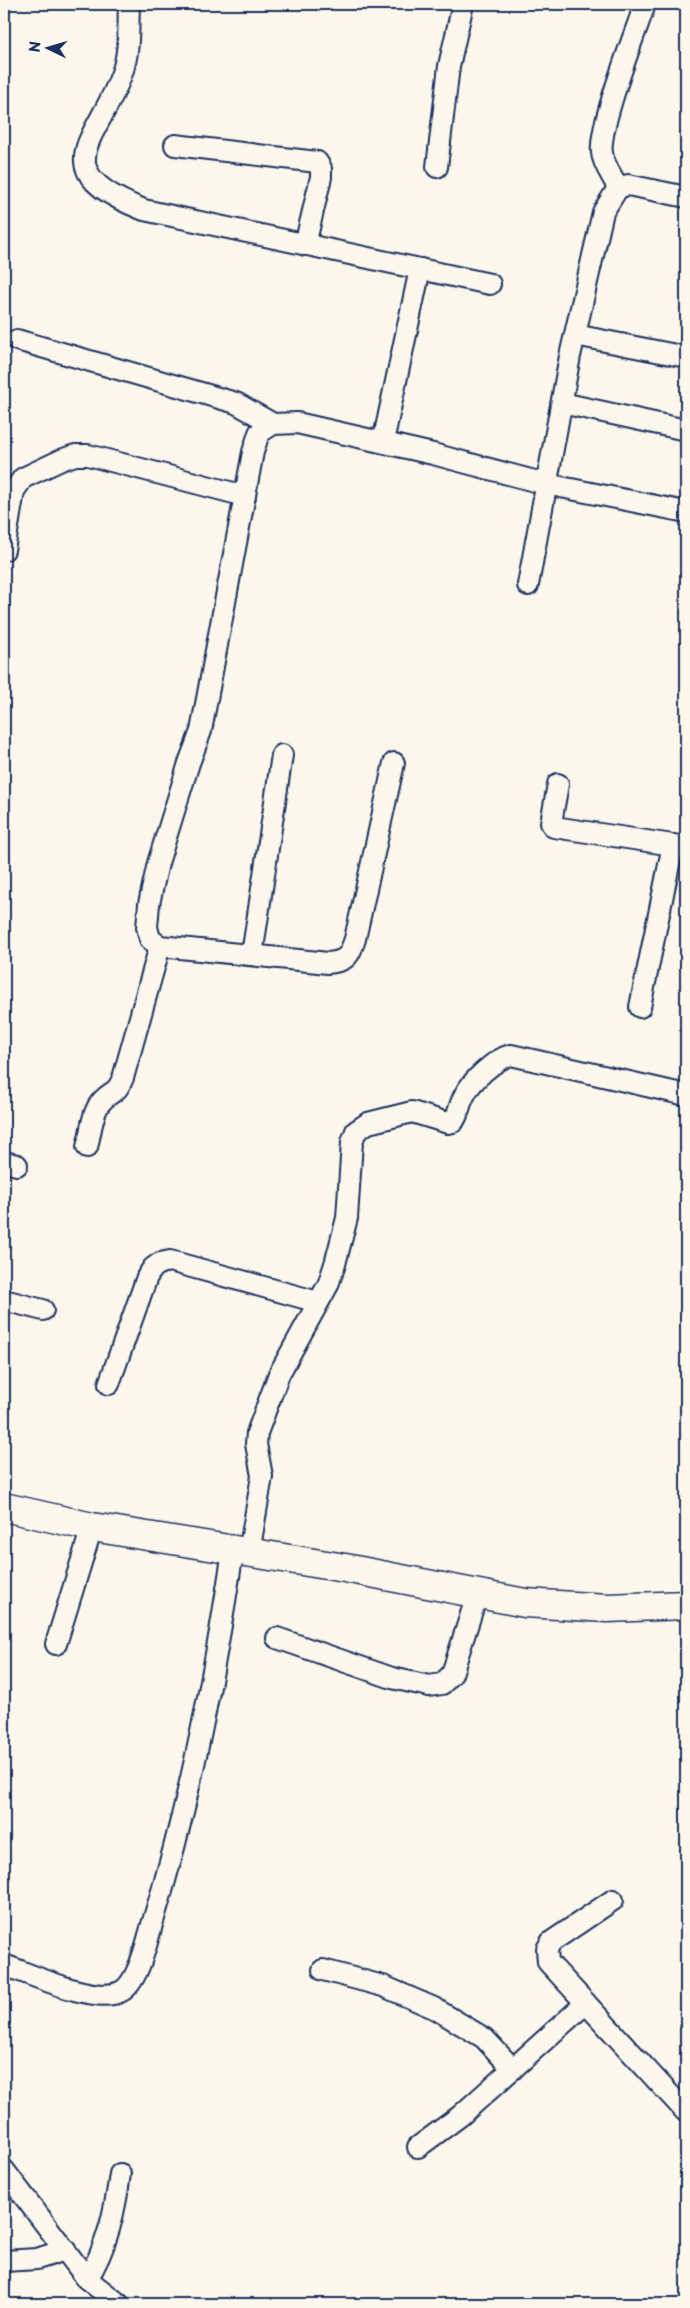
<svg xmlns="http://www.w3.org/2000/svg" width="690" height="2308" font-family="'Playpen Sans',sans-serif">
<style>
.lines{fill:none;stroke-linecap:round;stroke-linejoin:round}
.minor-casing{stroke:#1b2f5e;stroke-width:24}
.highway-casing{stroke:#1b2f5e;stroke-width:31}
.minor{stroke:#fbf7ec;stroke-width:20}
.highway{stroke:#fbf7ec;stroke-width:28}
</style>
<rect width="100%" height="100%" fill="#fbf7ec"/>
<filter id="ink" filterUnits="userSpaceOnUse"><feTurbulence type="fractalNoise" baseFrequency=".02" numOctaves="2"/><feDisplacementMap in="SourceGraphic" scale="10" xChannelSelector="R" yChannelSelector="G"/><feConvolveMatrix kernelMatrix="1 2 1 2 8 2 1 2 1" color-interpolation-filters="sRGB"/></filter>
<g filter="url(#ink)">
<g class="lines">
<defs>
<g id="minor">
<path d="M129 4C128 26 130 51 122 73 99 140 41 169 144 210L490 284"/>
<path d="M175 145 317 162 321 168V177L305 245"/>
<path d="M437 167 449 66 463 4"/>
<path d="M618 188C613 177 603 164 602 153 598 127 635 34 645 4"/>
<path d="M575 335 686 357"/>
<path d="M17 340 236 403 273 424"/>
<path d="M562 403 686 430"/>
<path d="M383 442 420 269"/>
<path d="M4 550 14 491 23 478 61 460 75 455H88L245 496"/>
<path d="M528 585 570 356 603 212 618 188 628 185 686 197"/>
<path d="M394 763 355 939C349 956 348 961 328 963L160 946 150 939 147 927 149 904 158 863 189 763 201 731 253 452 259 433 273 424 297 423 433 454 546 484 686 512"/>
<path d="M558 784 551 823 554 827 686 847"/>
<path d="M252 955 282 755"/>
<path d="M640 1007 673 845"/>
<path d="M87 1147C91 1133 92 1111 102 1101 113 1089 115 1096 123 1078L160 946"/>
<path d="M4 1162 17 1165"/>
<path d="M4 1300 43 1310"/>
<path d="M109 1384 147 1277 153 1268 160 1263 170 1261 318 1302"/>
<path d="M249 1553 262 1476 256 1444 257 1433 279 1374 328 1285 335 1264 347 1218 352 1142 356 1131 368 1123 412 1112 448 1123 453 1122C459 1115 459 1105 464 1096 471 1081 495 1059 511 1055L686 1095"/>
<path d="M277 1638 392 1678 429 1686 442 1684 452 1674 477 1595"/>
<path d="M56 1644 92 1527"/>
<path d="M613 1900 551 1942 547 1949 548 1962 686 2112"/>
<path d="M4 1965C31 1974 94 2004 120 1992 139 1984 148 1936 154 1918 191 1797 214 1675 233 1551"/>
<path d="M323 1970 383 1986 434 2008 484 2038 513 2069"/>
<path d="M418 2147 460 2116 586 2003"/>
<path d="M4 2170 87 2279 119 2304"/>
<path d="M4 2261 37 2259 65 2250"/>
<path d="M87 2279C107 2248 115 2211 120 2174"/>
</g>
<path id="highway" d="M4 1507 92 1527 345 1568 525 1603 607 1608 686 1605"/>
</defs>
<use href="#minor" class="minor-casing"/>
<use href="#highway" class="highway-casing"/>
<use href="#minor" class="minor"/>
<use href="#highway" class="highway"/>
</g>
</g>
<rect width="690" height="2308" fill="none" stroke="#fbf7ec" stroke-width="20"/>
<rect x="10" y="10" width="670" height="2288" fill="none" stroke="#1b2f5e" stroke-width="2" filter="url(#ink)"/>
<g transform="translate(48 48) rotate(275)" stroke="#fbf7ec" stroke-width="4" paint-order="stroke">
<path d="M0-4L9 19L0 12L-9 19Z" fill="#1b2f5e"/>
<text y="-8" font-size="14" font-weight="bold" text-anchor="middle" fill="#1b2f5e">N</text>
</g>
</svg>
